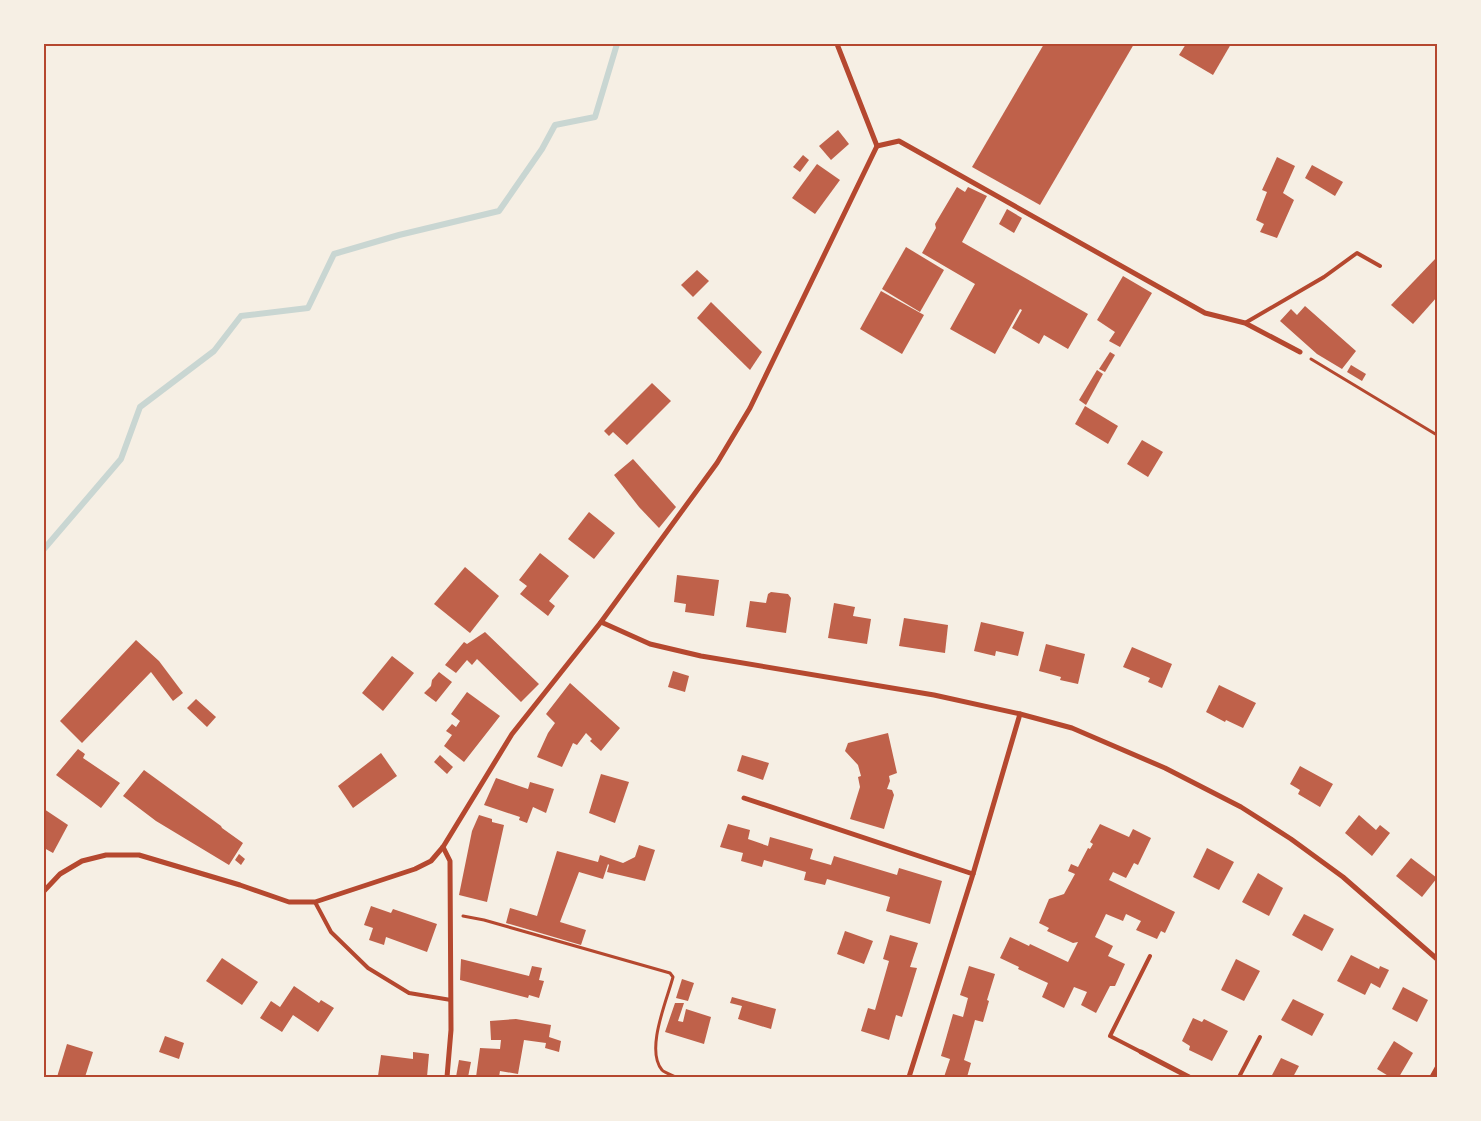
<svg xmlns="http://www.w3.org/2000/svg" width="1481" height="1121" font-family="Lato,sans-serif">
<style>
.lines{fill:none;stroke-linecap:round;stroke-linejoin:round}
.stream{stroke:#c9d6d2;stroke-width:6}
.building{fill:#bf614a}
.path{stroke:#b5482f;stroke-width:3}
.service{stroke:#b5482f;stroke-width:4}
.minor{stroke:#b5482f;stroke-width:5}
.neatline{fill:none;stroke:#b5482f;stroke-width:2}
</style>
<rect width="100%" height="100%" fill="#f6efe4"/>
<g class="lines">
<path class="stream" d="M44 549 121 459 140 407 214 351 241 316 308 308 334 254 399 235 499 211 542 149 555 125 595 117 617 44"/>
</g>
<g class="building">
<path d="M1044 44H1134L1040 205 972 167Z"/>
<path d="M1186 44H1231L1213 75 1179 55Z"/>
<path d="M838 130 849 144 831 160 819 146Z"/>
<path d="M803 155 809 160 800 172 793 167Z"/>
<path d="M1277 157 1295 166 1283 193 1294 200 1277 238 1260 232 1264 224 1256 220 1267 192 1262 190Z"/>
<path d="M817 164 840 180 815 214 792 198Z"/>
<path d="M1312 165 1343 182 1335 196 1305 178Z"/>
<path d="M957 187 965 192 968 187 987 196 962 242 1088 314 1068 349 1044 335 1039 344 1012 328 1022 310 1020 309 995 354 950 329 975 284 922 253 936 228 935 224Z"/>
<path d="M1007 209 1022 218 1014 233 999 224Z"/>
<path d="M906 247 944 270 920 312 882 289Z"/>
<path d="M1437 257V297L1413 324 1391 305Z"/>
<path d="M697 270 709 281 693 297 681 285Z"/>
<path d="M1123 276 1152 293 1120 347 1109 341 1115 332 1097 320Z"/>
<path d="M881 291 924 315 902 354 860 329Z"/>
<path d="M711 302 762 352 750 370 697 318Z"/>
<path d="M1305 306 1356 351 1342 369 1317 354 1280 321 1291 309 1297 315Z"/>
<path d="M1110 352 1115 355 1105 372 1099 369Z"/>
<path d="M1351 365 1366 374 1362 381 1347 372Z"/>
<path d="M1097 370 1103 374 1086 405 1079 400Z"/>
<path d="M652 383 671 401 627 445 613 432 609 436 604 431Z"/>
<path d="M1085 406 1118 426 1108 444 1075 424Z"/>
<path d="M1142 440 1163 452 1148 477 1127 464Z"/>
<path d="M633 459 676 507 659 528 639 507 614 475Z"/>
<path d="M589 512 615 533 594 559 568 539Z"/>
<path d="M540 553 569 576 549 601 555 606 548 616 520 594 527 586 519 580Z"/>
<path d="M465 567 499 596 470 633 434 604Z"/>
<path d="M677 575 719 580 714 616 685 612 686 604 674 602Z"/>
<path d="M771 592 788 594 791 598 786 633 746 627 750 601 766 603 768 594Z"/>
<path d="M834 603 855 607 853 616 871 619 867 644 828 638Z"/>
<path d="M904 618 948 625 945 653 899 646Z"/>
<path d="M981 622 1024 632 1018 656 996 651 995 656 974 651Z"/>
<path d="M485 632 539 684 521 702 477 659 472 665 467 660 456 673 445 665 464 642 467 644Z"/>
<path d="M136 640 159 661 183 693 173 701 151 672 82 743 60 721Z"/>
<path d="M1046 644 1085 654 1078 684 1060 680 1061 677 1039 671Z"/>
<path d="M1132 647 1172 664 1162 688 1148 682 1150 678 1123 667Z"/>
<path d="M392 656 414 673 383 711 362 693Z"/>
<path d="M673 671 689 676 685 692 668 687Z"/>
<path d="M439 672 452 682 436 702 424 693 431 686 432 680Z"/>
<path d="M570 683 620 728 601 751 590 741 592 739 586 733 577 745 573 743 562 767 537 757 548 733 555 723 546 714Z"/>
<path d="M1219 685 1256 703 1243 728 1226 720 1225 722 1206 712Z"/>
<path d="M467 692 500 716 464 762 444 746 452 735 446 731 452 724 456 727 460 721 451 714Z"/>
<path d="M196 699 216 717 207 727 187 708Z"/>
<path d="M888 733 897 773 889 776 890 781 887 789 892 790 894 795 884 829 850 819 860 787 858 777 861 776 858 765 845 751 848 743Z"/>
<path d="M78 749 85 754 83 758 120 783 101 808 56 775Z"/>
<path d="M381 753 397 776 353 808 338 786Z"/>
<path d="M440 755 453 767 447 774 434 762Z"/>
<path d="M742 755 769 763 763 780 737 771Z"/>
<path d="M1300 766 1333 784 1320 807 1298 794 1300 790 1290 784Z"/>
<path d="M144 770 221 826 222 828 243 843 229 865 156 821 123 796Z"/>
<path d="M601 774 629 782 615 823 589 813Z"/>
<path d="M496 778 528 789 530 782 554 789 546 813 533 807 527 823 519 820 520 817 484 805Z"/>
<path d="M44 809 68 825 53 853 44 848Z"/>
<path d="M479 815 492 819V822L504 825 487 902 459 895 472 831Z"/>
<path d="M1359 815 1376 830 1380 825 1390 833 1372 856 1345 833Z"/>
<path d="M728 824 750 830 748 839 768 846 770 837 813 849 810 859 831 865 834 856 897 875 899 868 942 881 930 924 886 911 890 897 827 879 825 885 804 880 806 872 764 860 762 867 741 861 743 853 720 847Z"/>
<path d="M1100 824 1129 837 1133 829 1151 838 1138 865 1134 863 1126 878 1113 872 1109 880 1175 912 1165 933 1161 931 1157 939 1136 930 1141 921 1126 914 1123 921 1106 914 1095 937 1113 946 1108 956 1125 964 1115 986H1110L1096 1013 1081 1005 1087 992 1074 987 1064 1008 1042 997 1048 983 1018 969 1019 967 1000 958 1010 937 1029 946 1030 944 1068 962 1078 942 1073 943 1047 931 1049 928 1039 923 1049 899 1064 894 1075 874 1068 871 1071 864 1078 867 1088 848 1090 849 1093 844 1090 842Z"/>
<path d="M639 845 655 850 645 881 607 872 609 865 608 864 603 879 579 872 560 922 586 930 581 945 506 923 510 908 537 916 557 851 598 862 600 855 623 863 635 857Z"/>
<path d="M1207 848 1234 862 1219 890 1193 877Z"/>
<path d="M239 854 245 859 241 865 235 860Z"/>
<path d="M1411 858 1437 878 1422 897 1396 876Z"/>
<path d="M1258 873 1283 888 1269 916 1242 902Z"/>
<path d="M371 906 391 913 393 909 437 924 427 952 386 937 384 945 369 940 373 928 364 925Z"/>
<path d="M1304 914 1334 929 1322 951 1292 935Z"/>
<path d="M845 931 873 941 864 964 837 954Z"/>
<path d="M890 935 918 943 910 967 917 968 902 1017 896 1015 889 1040 861 1031 868 1008 875 1010 889 961 883 959Z"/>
<path d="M1351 955 1379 969 1380 966 1389 970 1380 988 1371 983 1365 995 1337 981Z"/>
<path d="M222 958 258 982 242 1005 206 981Z"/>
<path d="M461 959 529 976 532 966 542 968 539 980 544 981 539 998 529 995 528 998 460 980Z"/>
<path d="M1236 959 1260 971 1244 1001 1221 990Z"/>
<path d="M969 966 995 974 987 1000 989 1001 983 1022 975 1020 964 1060 971 1063 967 1077H944L950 1059 941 1056 953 1014 963 1017 968 998 960 995Z"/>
<path d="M682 979 694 983 688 1001 676 998Z"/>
<path d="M294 986 319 1003 321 1000 334 1008 318 1032 293 1015 282 1032 260 1018 271 1001 280 1007Z"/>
<path d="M1403 987 1428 1000 1417 1022 1392 1009Z"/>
<path d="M732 997 776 1009 771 1029 738 1019 742 1006 730 1003Z"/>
<path d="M1293 999 1324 1014 1312 1036 1281 1020Z"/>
<path d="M675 1003H684L678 1021 683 1022 686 1009 711 1017 704 1044 665 1032Z"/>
<path d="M1193 1018 1202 1022 1204 1019 1228 1031 1212 1061 1189 1050 1190 1046 1182 1041Z"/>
<path d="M516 1019 551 1025 549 1037 561 1041 559 1052 545 1048 546 1043 524 1040 518 1074 500 1071 499 1077H476L480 1048 500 1049 501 1040H491L490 1021Z"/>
<path d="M165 1036 184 1043 179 1059 159 1052Z"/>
<path d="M1394 1041 1413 1053 1399 1077H1390L1377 1069Z"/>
<path d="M67 1044 93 1052 85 1077H57Z"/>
<path d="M413 1052 429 1054 427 1077 378 1076 381 1055 413 1059Z"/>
<path d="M1281 1058 1299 1066 1293 1077H1271Z"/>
<path d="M459 1060 471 1062 468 1077H456Z"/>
</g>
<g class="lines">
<g class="path">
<path d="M1311 359 1437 435"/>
<path d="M463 916 484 920 670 973 673 977C667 1000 645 1050 662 1070 665 1073 672 1075 676 1077"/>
</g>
<g class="service">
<path d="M1245 323 1324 277 1357 253 1380 266"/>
<path d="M315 902 331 932 368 968 409 993 451 1000"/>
<path d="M1141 1052 1110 1036 1150 956"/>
<path d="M1239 1077 1260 1037"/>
</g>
<g class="minor">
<path d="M837 44 877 146"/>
<path d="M877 146 899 141 1205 313 1245 323 1300 352"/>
<path d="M601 622 650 644 701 656 934 695 1020 714 1072 728 1165 768 1241 807 1291 839 1343 877 1437 959"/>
<path d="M744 798 973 874"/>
<path d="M443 847 450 861 451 1030 447 1077"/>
<path d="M44 891 60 874 82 861 106 855H139L240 885 289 902H315L415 869 431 861 443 847 512 734 601 622 717 463 750 408 877 146"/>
<path d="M1141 1052 1189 1077"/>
<path d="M909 1077 973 874 1020 714"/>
<path d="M1432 1077 1437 1068"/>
</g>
</g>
<rect width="1481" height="1121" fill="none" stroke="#f6efe4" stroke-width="90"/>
<rect x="45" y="45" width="1391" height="1031" class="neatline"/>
</svg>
